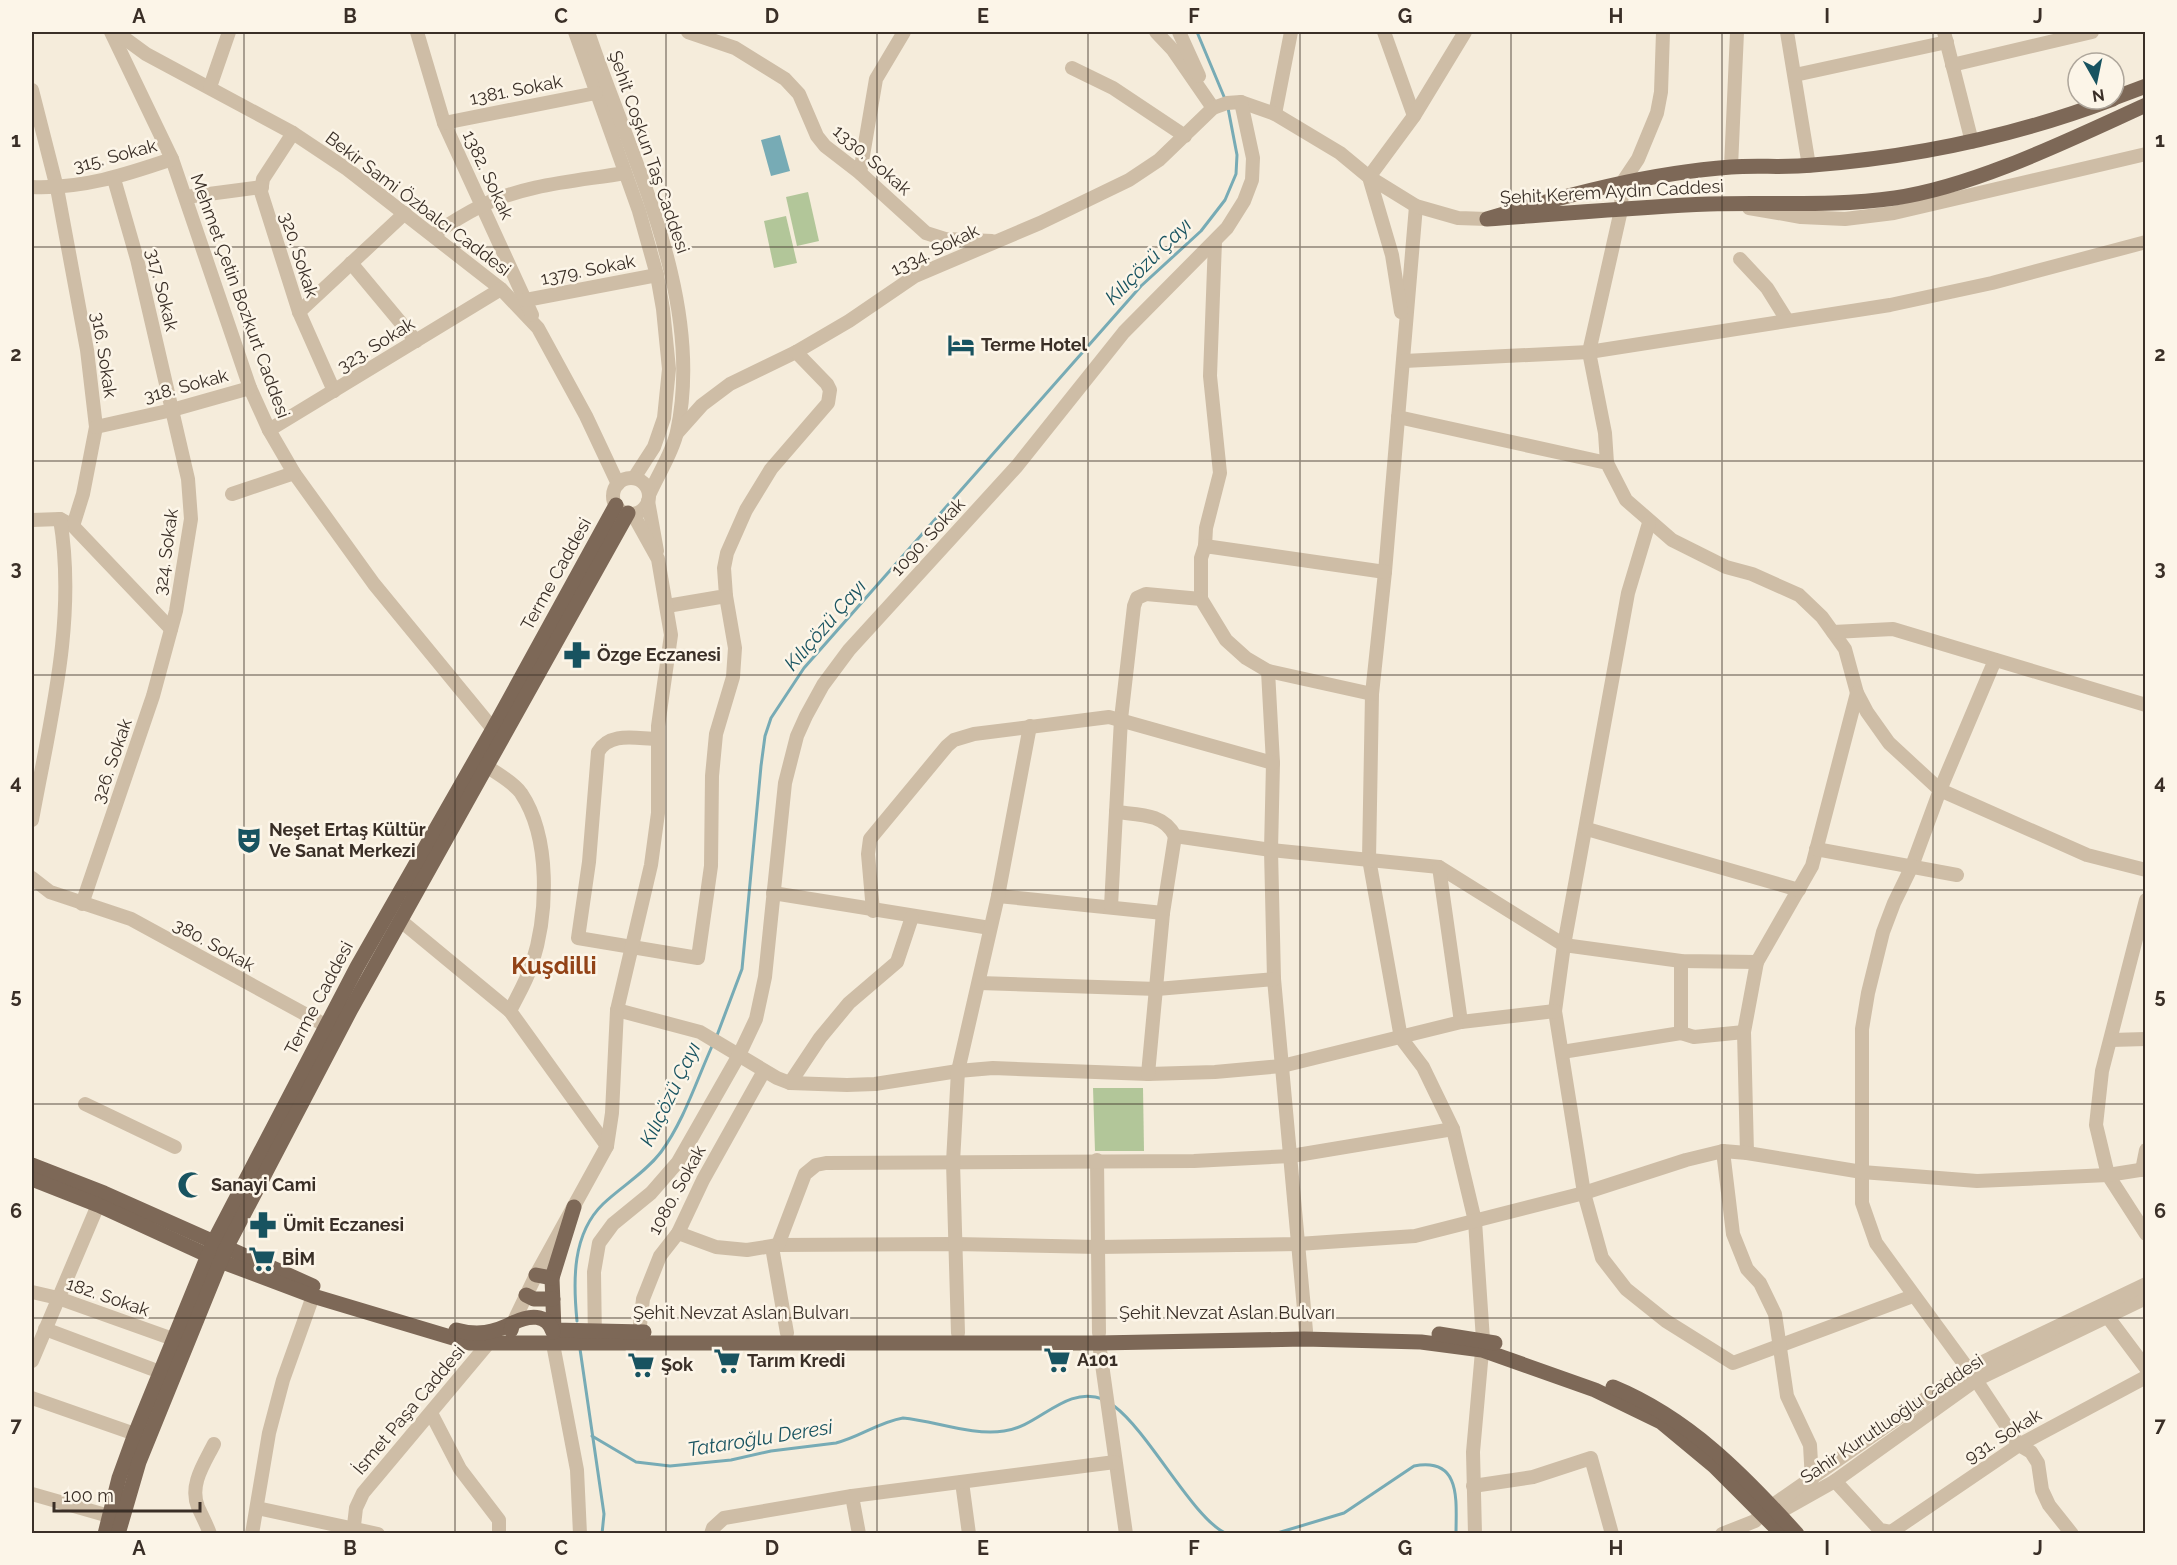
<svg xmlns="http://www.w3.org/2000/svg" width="2177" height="1565" font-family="Raleway,sans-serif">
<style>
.green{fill:#b2c699}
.water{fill:#77abb5}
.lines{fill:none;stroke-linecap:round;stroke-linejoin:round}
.stream{stroke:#77abb5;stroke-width:3}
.minor{stroke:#cebda6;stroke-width:14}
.major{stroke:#7d6857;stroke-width:15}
.grid{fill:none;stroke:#3a2f27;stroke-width:1.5;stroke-opacity:0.55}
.labels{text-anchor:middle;stroke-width:5;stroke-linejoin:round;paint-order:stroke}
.street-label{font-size:18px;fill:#3a2f27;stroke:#fcf5e8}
.poi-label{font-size:18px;font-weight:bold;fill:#3a2f27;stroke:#fcf5e8;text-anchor:start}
.water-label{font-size:20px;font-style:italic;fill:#185360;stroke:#fcf5e8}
.district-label{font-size:24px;font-weight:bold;fill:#924317;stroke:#fcf5e8}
.neatline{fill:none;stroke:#3a2f27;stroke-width:2}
.grid-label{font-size:20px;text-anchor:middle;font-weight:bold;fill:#3a2f27}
</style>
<rect width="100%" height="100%" fill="#f5ecdb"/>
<g class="green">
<path d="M808 192 819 241 797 246 786 197Z"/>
<path d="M786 216 797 263 774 268 764 221Z"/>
<path d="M1093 1088H1143L1144 1151H1095Z"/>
</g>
<path class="water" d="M780 135 790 171 771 176 761 140Z"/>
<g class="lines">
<g class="stream">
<path d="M1197 32 1225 99"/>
<path d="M716 1038 742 969 761 766 765 736 771 718 804 668 1141 286 1201 231 1225 200 1236 174 1237 155 1228 108"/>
<path d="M577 1321C573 1281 572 1234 603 1204 622 1186 645 1173 661 1152 684 1121 697 1079 713 1044"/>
<path d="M580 1349 604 1514 602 1534"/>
<path d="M1114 1406C1150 1433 1193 1519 1227 1534"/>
<path d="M592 1436 636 1462 670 1466 731 1460 771 1451 836 1443C860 1437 879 1422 903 1418 935 1421 972 1436 1004 1431 1039 1427 1065 1385 1103 1399"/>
<path d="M1274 1534 1344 1513 1414 1466C1462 1457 1456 1501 1456 1534"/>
</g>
<g class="minor">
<path d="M111 32 172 159 250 388 269 430 294 473 374 584 493 729"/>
<path d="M116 32 146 54 293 133 347 169 501 289 538 328 586 416 618 484"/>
<path d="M417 32 444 123 532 315"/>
<path d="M575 32 639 211 657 275 663 309 669 369 664 418 654 447 634 478"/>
<path d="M588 32C629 155 706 298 677 432 672 454 658 474 649 495"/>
<path d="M688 32 735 48 785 79 799 94 817 136 825 146 860 173 926 233 945 239 992 241"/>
<path d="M1156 32 1173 50 1213 108"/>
<path d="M1179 32 1199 76"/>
<path d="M1384 32 1414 116"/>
<path d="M1787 32 1809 166"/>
<path d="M1944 32 1972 142"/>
<path d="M1952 65 2092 32"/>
<path d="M1072 68 1113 88 1185 136"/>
<path d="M1795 75 1947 42"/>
<path d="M210 87 229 32"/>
<path d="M32 90 57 188 87 350 96 427 83 494 73 526"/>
<path d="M1275 114 1291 32"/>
<path d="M444 123 596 93"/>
<path d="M293 133 263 179 261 192 299 312 334 391"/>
<path d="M1731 167 1737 32"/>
<path d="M860 173 876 79 904 32"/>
<path d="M32 187C82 189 125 175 172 159"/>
<path d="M186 197 262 187"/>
<path d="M1416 206 1385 572 1372 694 1369 859 1401 1038 1423 1067 1453 1129 1475 1221 1483 1340 1473 1452 1475 1534"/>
<path d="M1749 208 1801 217 1845 219 1894 213 2146 154"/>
<path d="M434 234C449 224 465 214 481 206 525 184 578 181 625 173"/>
<path d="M1740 259 1767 288 1787 320"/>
<path d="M351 263 416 341"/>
<path d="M526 300 657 275"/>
<path d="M299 312 405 213"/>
<path d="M1401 312 1392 255 1369 177 1414 116 1465 32"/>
<path d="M1404 361 1589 352 1890 305 1992 283 2146 242"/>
<path d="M1398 417 1607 463 1626 500 1672 540 1726 567 1752 574 1799 595 1822 617 1845 649 1857 693 1867 712 1889 743 1940 790 2087 855 2146 870"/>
<path d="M96 427 172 410 250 388"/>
<path d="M269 430 501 289"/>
<path d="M677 433 702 405 730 384 796 352 849 321 915 276 1040 223 1129 180 1159 160 1213 108 1227 103 1241 102 1275 114 1340 153 1369 177 1416 206 1458 218 1487 219"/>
<path d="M1607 463 1605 433 1589 352 1621 210 1622 183 1638 159 1657 113 1661 92 1663 32"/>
<circle cx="631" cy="496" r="18"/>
<path d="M232 494 294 473"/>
<path d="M648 501 657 551"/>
<path d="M32 520 60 519 73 526 171 629"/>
<path d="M1649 523 1628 593 1564 945 1555 1011 1584 1193 1602 1258 1626 1289 1666 1321 1733 1363 1913 1296"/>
<path d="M1205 546 1206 528 1220 473 1210 376 1215 241"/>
<path d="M1201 599V558L1205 546 1385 572"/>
<path d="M667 606 726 596 724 568 727 553 746 510 771 469 828 403 830 390 827 384 796 352"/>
<path d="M1833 632 1893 629 2146 705"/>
<path d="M1995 660 1940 790 1912 866 1894 903 1883 932 1868 993 1862 1029V1203L1876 1243 1976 1380 2019 1445 2031 1452 2038 1463 2042 1490 2049 1505 2072 1534"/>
<path d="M1268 671 1273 763 1271 850 1274 979 1306 1331"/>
<path d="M658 739C637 739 610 731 598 752L589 862 578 938 698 958 711 866 712 776 716 734 733 677 735 648 726 596"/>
<path d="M488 767C499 775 513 782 521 793 551 838 548 914 532 964 527 980 518 995 510 1011"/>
<path d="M1116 812C1140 815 1163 813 1175 836L1271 850 1439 867 1564 945 1681 961 1757 962 1812 866 1857 693"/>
<path d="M32 820C50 721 77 619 60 519"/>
<path d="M1587 829 1799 890"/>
<path d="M1816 849 1957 875"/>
<path d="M1439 867 1461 1022"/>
<path d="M32 878 50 892 131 919 325 1025"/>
<path d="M773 893 990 928"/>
<path d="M998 896 1163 913"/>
<path d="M2146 900 2102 1071 2096 1125 2108 1175 2146 1234"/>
<path d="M82 904 153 696 176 611 191 519 188 479 137 259 114 179"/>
<path d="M1111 906 1121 719 1134 606 1137 598 1146 594 1201 599 1226 640 1246 658 1268 671 1372 694"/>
<path d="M873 911 868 854 870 839 947 746 954 740 974 734 1109 717 1273 763"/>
<path d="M401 921 510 1011 607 1146"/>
<path d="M979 983 1157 989 1274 979"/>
<path d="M617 1010 700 1032 777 1078 790 1083 847 1085 875 1084 958 1071 993 1068 1148 1074 1215 1072 1282 1066 1461 1022 1555 1011"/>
<path d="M1681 1033 1694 1037 1744 1032"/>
<path d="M2111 1040 2146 1039"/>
<path d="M1562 1052 1681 1033V961"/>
<path d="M1148 1074 1163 913 1175 836"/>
<path d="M790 1083 820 1038 849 1003 897 962 912 917"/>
<path d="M85 1104 175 1147"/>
<path d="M1723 1151 1733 1234 1747 1269 1760 1283 1775 1314 1787 1396 1810 1445 1812 1480"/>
<path d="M1747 1153 1744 1032 1757 962"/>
<path d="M1097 1160 1099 1333"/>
<path d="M2142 1170 2146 1150"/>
<path d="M678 1233 716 1247 747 1250 778 1245 955 1244 1098 1247 1298 1244 1415 1236 1584 1193 1686 1160 1723 1151 1747 1153 1862 1172 1977 1181 2108 1175 2146 1169"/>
<path d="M778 1245 805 1174 816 1165 826 1163 1194 1161 1291 1156 1453 1129"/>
<path d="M772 1247 787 1333"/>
<path d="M32 1292 58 1298 173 1339"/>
<path d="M2107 1316 2146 1368"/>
<path d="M513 1323 536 1275 607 1146 612 1113 617 1010 651 865 658 813V726L671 635 658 559 633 514"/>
<path d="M45 1329 160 1372"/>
<path d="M958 1333 953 1162 958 1071 998 896 1030 726"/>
<path d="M595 1342 594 1272 599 1243 613 1224 651 1193 678 1162 739 1055 756 1019 765 977 785 783 797 736 806 716 823 685 849 650 1017 466 1124 332 1227 228 1244 201 1252 180 1253 158 1241 102"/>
<path d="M638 1342 643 1299 660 1256 678 1233 703 1180 764 1071"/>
<path d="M1099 1343 1126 1534"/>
<path d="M553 1344 577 1470 580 1534"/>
<path d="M32 1361 98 1205"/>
<path d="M32 1398 135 1434"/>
<path d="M431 1413 460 1469 499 1520V1534"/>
<path d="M1835 1481 1880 1530 1891 1532 2019 1445 2146 1377"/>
<path d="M962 1482 969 1534"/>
<path d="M1473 1486 1533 1477 1591 1458 1612 1534"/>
<path d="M32 1494 109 1516"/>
<path d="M852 1496 859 1534"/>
<path d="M257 1508 378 1534"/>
<path d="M1771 1517 1835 1481 1976 1380 2146 1298"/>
<path d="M210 1534C207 1525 202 1516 198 1507 189 1485 204 1464 214 1444"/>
<path d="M252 1534 269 1433 283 1380 313 1296"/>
<path d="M353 1534 356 1508 363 1493 487 1345"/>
<path d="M711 1534 713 1528 724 1518 852 1496 1115 1462"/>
<path d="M1722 1534 1755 1521 1763 1512 1968 1369 2146 1284"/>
</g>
<g class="major">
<path d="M2114 98 2146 86"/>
<path d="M2113 99C2016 136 1915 157 1813 165 1785 168 1758 165 1731 167 1649 173 1566 195 1487 219 1561 214 1635 207 1709 204 1771 202 1833 207 1895 198 1976 186 2071 139 2146 105"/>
<path d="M32 1165 104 1193 313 1286"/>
<path d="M32 1179 98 1205 220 1261 313 1296 470 1343H1099L1304 1339 1421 1342 1482 1350 1595 1390 1661 1422 1714 1466 1782 1534"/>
<path d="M574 1207 552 1278 554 1330 644 1332"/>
<path d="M536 1275 552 1278"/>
<path d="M526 1295 534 1299H553"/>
<path d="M456 1330C477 1336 494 1333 513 1323"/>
<path d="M511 1330 513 1323C529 1315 547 1313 553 1332"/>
<path d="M1439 1334 1495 1343"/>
<path d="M1613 1387C1688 1418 1743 1474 1797 1534"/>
<path d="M105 1534 119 1478 135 1434 213 1243 357 967 493 729 616 505"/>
<path d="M118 1534 139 1462 226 1248 351 1009 628 513"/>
</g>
</g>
<path class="grid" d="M244 32V1534M455 32V1534M666 32V1534M877 32V1534M1088 32V1534M1300 32V1534M1511 32V1534M1722 32V1534M1933 32V1534M32 247H2146M32 461H2146M32 675H2146M32 890H2146M32 1104H2146M32 1318H2146"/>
<defs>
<symbol id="hotel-bare" viewBox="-9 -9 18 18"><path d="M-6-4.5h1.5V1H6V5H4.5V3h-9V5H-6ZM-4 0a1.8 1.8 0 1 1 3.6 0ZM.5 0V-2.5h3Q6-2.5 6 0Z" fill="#185360" stroke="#fcf5e8" stroke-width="2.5" paint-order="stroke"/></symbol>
<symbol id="pharmacy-bare" viewBox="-9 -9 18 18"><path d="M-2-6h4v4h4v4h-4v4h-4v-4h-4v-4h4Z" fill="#185360" stroke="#fcf5e8" stroke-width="2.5" paint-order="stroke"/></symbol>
<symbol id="theatre-bare" viewBox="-9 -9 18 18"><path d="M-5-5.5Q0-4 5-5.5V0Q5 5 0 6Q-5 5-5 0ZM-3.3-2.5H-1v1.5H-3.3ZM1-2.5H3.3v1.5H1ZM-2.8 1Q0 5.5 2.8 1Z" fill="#185360" stroke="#fcf5e8" stroke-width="2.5" paint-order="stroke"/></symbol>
<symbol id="mosque-bare" viewBox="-9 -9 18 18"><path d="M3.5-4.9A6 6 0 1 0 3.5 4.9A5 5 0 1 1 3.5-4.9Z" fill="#185360" stroke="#fcf5e8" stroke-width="2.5" paint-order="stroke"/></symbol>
<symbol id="supermarket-bare" viewBox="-9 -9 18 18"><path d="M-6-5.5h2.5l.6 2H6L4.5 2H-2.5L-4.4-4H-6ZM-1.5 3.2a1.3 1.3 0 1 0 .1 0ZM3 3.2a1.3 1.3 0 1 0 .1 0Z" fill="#185360" stroke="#fcf5e8" stroke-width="2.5" paint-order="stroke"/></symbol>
</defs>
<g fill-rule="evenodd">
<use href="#hotel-bare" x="942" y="326" width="38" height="38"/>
<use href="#pharmacy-bare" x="558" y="636" width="38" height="38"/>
<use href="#theatre-bare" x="230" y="821" width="38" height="38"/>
<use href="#mosque-bare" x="172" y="1166" width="38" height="38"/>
<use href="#pharmacy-bare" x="244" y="1206" width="38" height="38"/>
<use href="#supermarket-bare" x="243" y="1240" width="38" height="38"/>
<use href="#supermarket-bare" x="1038" y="1341" width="38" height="38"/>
<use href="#supermarket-bare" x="708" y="1342" width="38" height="38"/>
<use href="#supermarket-bare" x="622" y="1346" width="38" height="38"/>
</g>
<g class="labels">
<g class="street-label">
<text transform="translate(516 90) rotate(-11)" y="6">1381. Sokak</text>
<text transform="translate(649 152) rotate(71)" y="6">Şehit Coşkun Taş Caddesi</text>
<text transform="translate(115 156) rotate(-15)" y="6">315. Sokak</text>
<text transform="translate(872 160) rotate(41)" y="6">1330. Sokak</text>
<text transform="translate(488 175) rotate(65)" y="6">1382. Sokak</text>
<text transform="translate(1612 192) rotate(-3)" y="6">Şehit Kerem Aydın Caddesi</text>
<text transform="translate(418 204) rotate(37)" y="6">Bekir Sami Özbalcı Caddesi</text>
<text transform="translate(935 250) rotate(-26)" y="6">1334. Sokak</text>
<text transform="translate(299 255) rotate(72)" y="6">320. Sokak</text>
<text transform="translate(588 270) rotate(-11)" y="6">1379. Sokak</text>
<text transform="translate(162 290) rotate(76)" y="6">317. Sokak</text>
<text transform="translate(240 296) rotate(70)" y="6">Mehmet Çetin Bozkurt Caddesi</text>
<text transform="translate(376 345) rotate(-32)" y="6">323. Sokak</text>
<text transform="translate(104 355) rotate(81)" y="6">316. Sokak</text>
<text transform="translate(186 386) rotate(-15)" y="6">318. Sokak</text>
<text transform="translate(928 537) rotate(-47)" y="6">1090. Sokak</text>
<text transform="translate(166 552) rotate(-82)" y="6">324. Sokak</text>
<text transform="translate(556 574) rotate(-61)" y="6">Terme Caddesi</text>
<text transform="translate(112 761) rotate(-71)" y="6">326. Sokak</text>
<text transform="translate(214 945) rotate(29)" y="6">380. Sokak</text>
<text transform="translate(319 998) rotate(-62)" y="6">Terme Caddesi</text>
<text transform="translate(677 1190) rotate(-61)" y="6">1080. Sokak</text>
<text transform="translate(108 1297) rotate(19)" y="6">182. Sokak</text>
<text x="741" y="1319">Şehit Nevzat Aslan Bulvarı</text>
<text x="1227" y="1319">Şehit Nevzat Aslan Bulvarı</text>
<text transform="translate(409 1410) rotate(-50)" y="6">İsmet Paşa Caddesi</text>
<text transform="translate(1892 1419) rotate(-34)" y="6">Sahir Kurutluoğlu Caddesi</text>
<text transform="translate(2003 1436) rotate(-32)" y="6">931. Sokak</text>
</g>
<g class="poi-label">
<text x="981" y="351">Terme Hotel</text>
<text x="597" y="661">Özge Eczanesi</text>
<text x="269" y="836">Neşet Ertaş Kültür<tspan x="269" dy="21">Ve Sanat Merkezi</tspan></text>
<text x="211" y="1191">Sanayi Cami</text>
<text x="283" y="1231">Ümit Eczanesi</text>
<text x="282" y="1265">BİM</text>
<text x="1077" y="1366">A101</text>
<text x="747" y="1367">Tarım Kredi</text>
<text x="661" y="1371">Şok</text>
</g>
<g class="water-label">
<text transform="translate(1148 261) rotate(-45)" y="7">Kılıçözü Çayı</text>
<text transform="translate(825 625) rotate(-49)" y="7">Kılıçözü Çayı</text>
<text transform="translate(670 1094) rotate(-64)" y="7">Kılıçözü Çayı</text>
<text transform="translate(760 1438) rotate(-9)" y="7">Tataroğlu Deresi</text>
</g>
<g class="district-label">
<text x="554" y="974">Kuşdilli</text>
</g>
</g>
<rect width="2177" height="1565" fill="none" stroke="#fcf5e8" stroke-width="66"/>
<g transform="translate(2096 81) rotate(171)"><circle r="28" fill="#fcf5e8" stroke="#aea69b" stroke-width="1.5"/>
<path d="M0-4.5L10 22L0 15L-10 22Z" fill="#185360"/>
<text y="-9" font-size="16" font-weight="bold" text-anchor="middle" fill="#3a2f27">N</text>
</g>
<path d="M54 1502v9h146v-9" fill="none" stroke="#3a2f27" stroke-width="3"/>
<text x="63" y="1502" font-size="18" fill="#3a2f27" stroke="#fcf5e8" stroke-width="4.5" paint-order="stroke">100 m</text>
<rect x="33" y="33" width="2111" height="1499" class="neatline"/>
<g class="grid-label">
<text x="139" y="23">A</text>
<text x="350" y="23">B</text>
<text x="561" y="23">C</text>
<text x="772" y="23">D</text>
<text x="983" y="23">E</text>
<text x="1194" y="23">F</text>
<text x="1405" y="23">G</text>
<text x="1616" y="23">H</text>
<text x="1827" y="23">I</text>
<text x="2038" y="23">J</text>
<text x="16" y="147">1</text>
<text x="2160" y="147">1</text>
<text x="16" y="361">2</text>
<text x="2160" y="361">2</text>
<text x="16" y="575">3</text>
<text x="2160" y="575">3</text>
<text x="16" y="789">4</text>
<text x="2160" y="789">4</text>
<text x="16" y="1003">5</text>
<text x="2160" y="1003">5</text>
<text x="16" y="1218">6</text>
<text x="2160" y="1218">6</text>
<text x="16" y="1432">7</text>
<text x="2160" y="1432">7</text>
<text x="139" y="1555">A</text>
<text x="350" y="1555">B</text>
<text x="561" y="1555">C</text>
<text x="772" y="1555">D</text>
<text x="983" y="1555">E</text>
<text x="1194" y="1555">F</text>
<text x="1405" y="1555">G</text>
<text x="1616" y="1555">H</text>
<text x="1827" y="1555">I</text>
<text x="2038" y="1555">J</text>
</g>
</svg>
